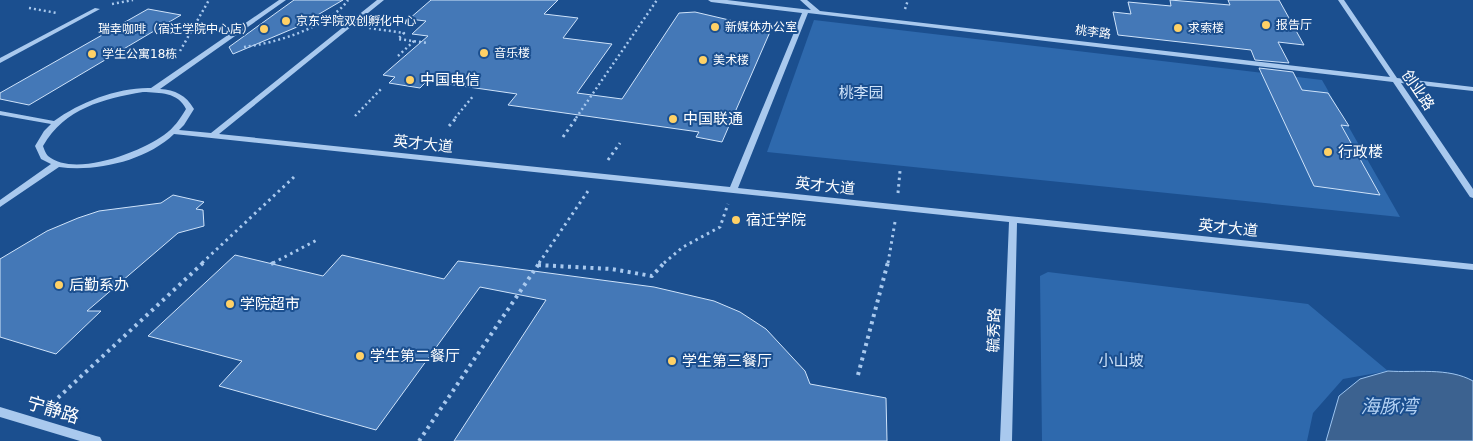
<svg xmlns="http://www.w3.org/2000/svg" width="1473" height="441" font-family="'DejaVu Sans','Noto Sans SC',sans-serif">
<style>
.green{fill:#2e69ad}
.water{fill:#3c6290;stroke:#9cc4f0}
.building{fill:#4478b7;stroke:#cfe3fa}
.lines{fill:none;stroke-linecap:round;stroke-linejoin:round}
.path-far2{stroke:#a9c9ee;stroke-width:2.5;stroke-dasharray:2 3;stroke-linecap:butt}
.path-far1{stroke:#a9c9ee;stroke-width:3;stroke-dasharray:2.5 4;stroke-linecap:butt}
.path{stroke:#a9c9ee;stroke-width:4;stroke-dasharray:3 4.5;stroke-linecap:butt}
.minor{fill:#a9c9ee;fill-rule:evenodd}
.poi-dot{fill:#ffd166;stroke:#1b4f8f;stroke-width:2}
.labels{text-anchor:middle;stroke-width:4;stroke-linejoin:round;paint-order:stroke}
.far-poi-label{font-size:12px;fill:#fff;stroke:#1b4f8f;text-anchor:start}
.far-street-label{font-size:12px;fill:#fff;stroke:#1b4f8f}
.poi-label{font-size:15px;fill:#fff;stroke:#1b4f8f;text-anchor:start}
.street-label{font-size:15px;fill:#fff;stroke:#1b4f8f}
.park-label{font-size:15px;fill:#cfe3fa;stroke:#1b4f8f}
.near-street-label{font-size:18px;fill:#fff;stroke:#1b4f8f}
.near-water-label{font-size:19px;font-style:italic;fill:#b5d3f5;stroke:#1b4f8f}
</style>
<rect width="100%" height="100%" fill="#1b4f8f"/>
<g class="green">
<path d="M814 20 1322 80 1400 217 767 152Z"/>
<path d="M1048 272 1308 304 1388 371 1343 379 1313 413 1307 441H1042L1040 276Z"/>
</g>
<path class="water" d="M1388 371C1415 373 1448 367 1473 381V441H1326L1339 396 1360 379Z"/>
<g class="building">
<path d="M294 0H343L297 27 233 54 229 47Z"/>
<path d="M431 0H558L544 14 578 18 563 38 612 44 577 93 622 99 679 13 695 12 742 23 773 25 722 142 696 137 699 132 508 105 517 94 427 81 420 88 389 83 395 77 383 75 428 36 412 34 426 21 409 19Z"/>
<path d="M1170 0 1230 5 1228 0H1279L1304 45 1278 42 1289 63 1255 60 1251 50 1118 35 1113 12 1131 14 1128 2 1171 6Z"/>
<path d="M148 9 181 15 29 105 0 99V93Z"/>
<path d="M1259 68 1293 72 1302 90 1328 93 1349 126 1341 125 1380 195 1314 186Z"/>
<path d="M173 195 204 202 196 209 203 210 204 226 178 233 87 311H101L56 354 0 337V259L47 231 78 218 99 211 161 203Z"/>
<path d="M235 255 323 276 342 255 444 279 458 261 654 287 714 301 740 312 766 329 805 371 810 384 886 398 887 441H454L546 300 480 287 376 430 219 386 242 361 148 336Z"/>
</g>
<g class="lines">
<g class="path-far2">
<path d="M112 4 133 0"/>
<path d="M29 8 57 13"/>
<path d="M905 9 908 0"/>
<path d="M369 28 404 33 398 39 428 43"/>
<path d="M244 47C276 43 329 27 348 0"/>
<path d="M180 51 209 0"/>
<path d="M398 56 414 41"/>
<path d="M355 116 382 88"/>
<path d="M455 118 474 95"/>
<path d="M576 118 657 0"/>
</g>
<g class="path-far1">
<path d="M449 126 457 117"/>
<path d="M563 137 577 117"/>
<path d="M608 160 620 143"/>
<path d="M898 193 900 171"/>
<path d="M202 263 294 177"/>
<path d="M273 263 317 240"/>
<path d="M539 263 588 191"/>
<path d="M664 263 683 247 720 227 728 204"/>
<path d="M888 263 895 222"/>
</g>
<g class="path">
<path d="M271 264 276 262"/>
<path d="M538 265 611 269 652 276 665 262"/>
<path d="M858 375 888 262"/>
<path d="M47 408 204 262"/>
<path d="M419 441 540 262"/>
</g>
<g class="minor">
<path d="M279 0H286L160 89C175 90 186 95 194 109L184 125 179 130 211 133 377 0H384L219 134 730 187 802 13 711 2 708 0H727L811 10 800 0H807L820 11 1390 77 1338 0H1344L1397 78 1473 87V91L1401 83 1473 189V198L1470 197 1393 82 808 13 738 188 1473 264V270L1017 223 1012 441H1000L1009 222 174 134C146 161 96 172 59 167L0 207V200L51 164 41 159 35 146 44 131 51 124 0 115V111L54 121C80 102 119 87 151 88ZM143 92C160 93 178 92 186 109 180 119 174 128 164 135 141 152 74 178 48 156 46 154 44 149 43 146 65 108 103 99 143 92Z"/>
<path d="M95 8 100 9 0 63V58Z"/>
<path d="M0 407 96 436 100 437 102 441H80L0 417Z"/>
</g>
</g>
<g class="poi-dot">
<circle cx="286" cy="21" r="5"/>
<circle cx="1266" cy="25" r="5"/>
<circle cx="715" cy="27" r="5"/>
<circle cx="1178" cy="28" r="5"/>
<circle cx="264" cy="29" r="5"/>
<circle cx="484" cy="53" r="5"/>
<circle cx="92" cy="54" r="5"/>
<circle cx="703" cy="60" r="5"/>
<circle cx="410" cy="80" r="5"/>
<circle cx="673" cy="119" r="5"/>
<circle cx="1328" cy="152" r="5"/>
<circle cx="736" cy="220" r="5"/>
<circle cx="59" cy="285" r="5"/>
<circle cx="230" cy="304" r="5"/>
<circle cx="360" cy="356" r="5"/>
<circle cx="672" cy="361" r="5"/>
</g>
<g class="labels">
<g class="far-poi-label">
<text x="296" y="25">京东学院双创孵化中心</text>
<text x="1276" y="29">报告厅</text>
<text x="725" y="31">新媒体办公室</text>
<text x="1188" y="32">求索楼</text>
<text x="254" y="33" text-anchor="end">瑞幸咖啡（宿迁学院中心店）</text>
<text x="494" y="57">音乐楼</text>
<text x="102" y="58">学生公寓18栋</text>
<text x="713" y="64">美术楼</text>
</g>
<g class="far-street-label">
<text transform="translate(1093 32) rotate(7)" y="4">桃李路</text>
</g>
<g class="poi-label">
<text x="420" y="85">中国电信</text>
<text x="683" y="124">中国联通</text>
<text x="1338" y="157">行政楼</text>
<text x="746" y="225">宿迁学院</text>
<text x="69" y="290">后勤系办</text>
<text x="240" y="309">学院超市</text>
<text x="370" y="361">学生第二餐厅</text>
<text x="682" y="366">学生第三餐厅</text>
</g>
<g class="street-label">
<text transform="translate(1418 90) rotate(56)" y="5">创业路</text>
<text transform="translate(423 144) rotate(6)" y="5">英才大道</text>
<text transform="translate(825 186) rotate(6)" y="5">英才大道</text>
<text transform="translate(1228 228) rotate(6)" y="5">英才大道</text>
<text transform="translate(994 330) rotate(-88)" y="5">毓秀路</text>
</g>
<g class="park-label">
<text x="861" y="98">桃李园</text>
<text x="1121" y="366">小山坡</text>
</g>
<g class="near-street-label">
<text transform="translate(53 410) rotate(17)" y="6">宁静路</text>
</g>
<g class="near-water-label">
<text x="1389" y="413">海豚湾</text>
</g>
</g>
</svg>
